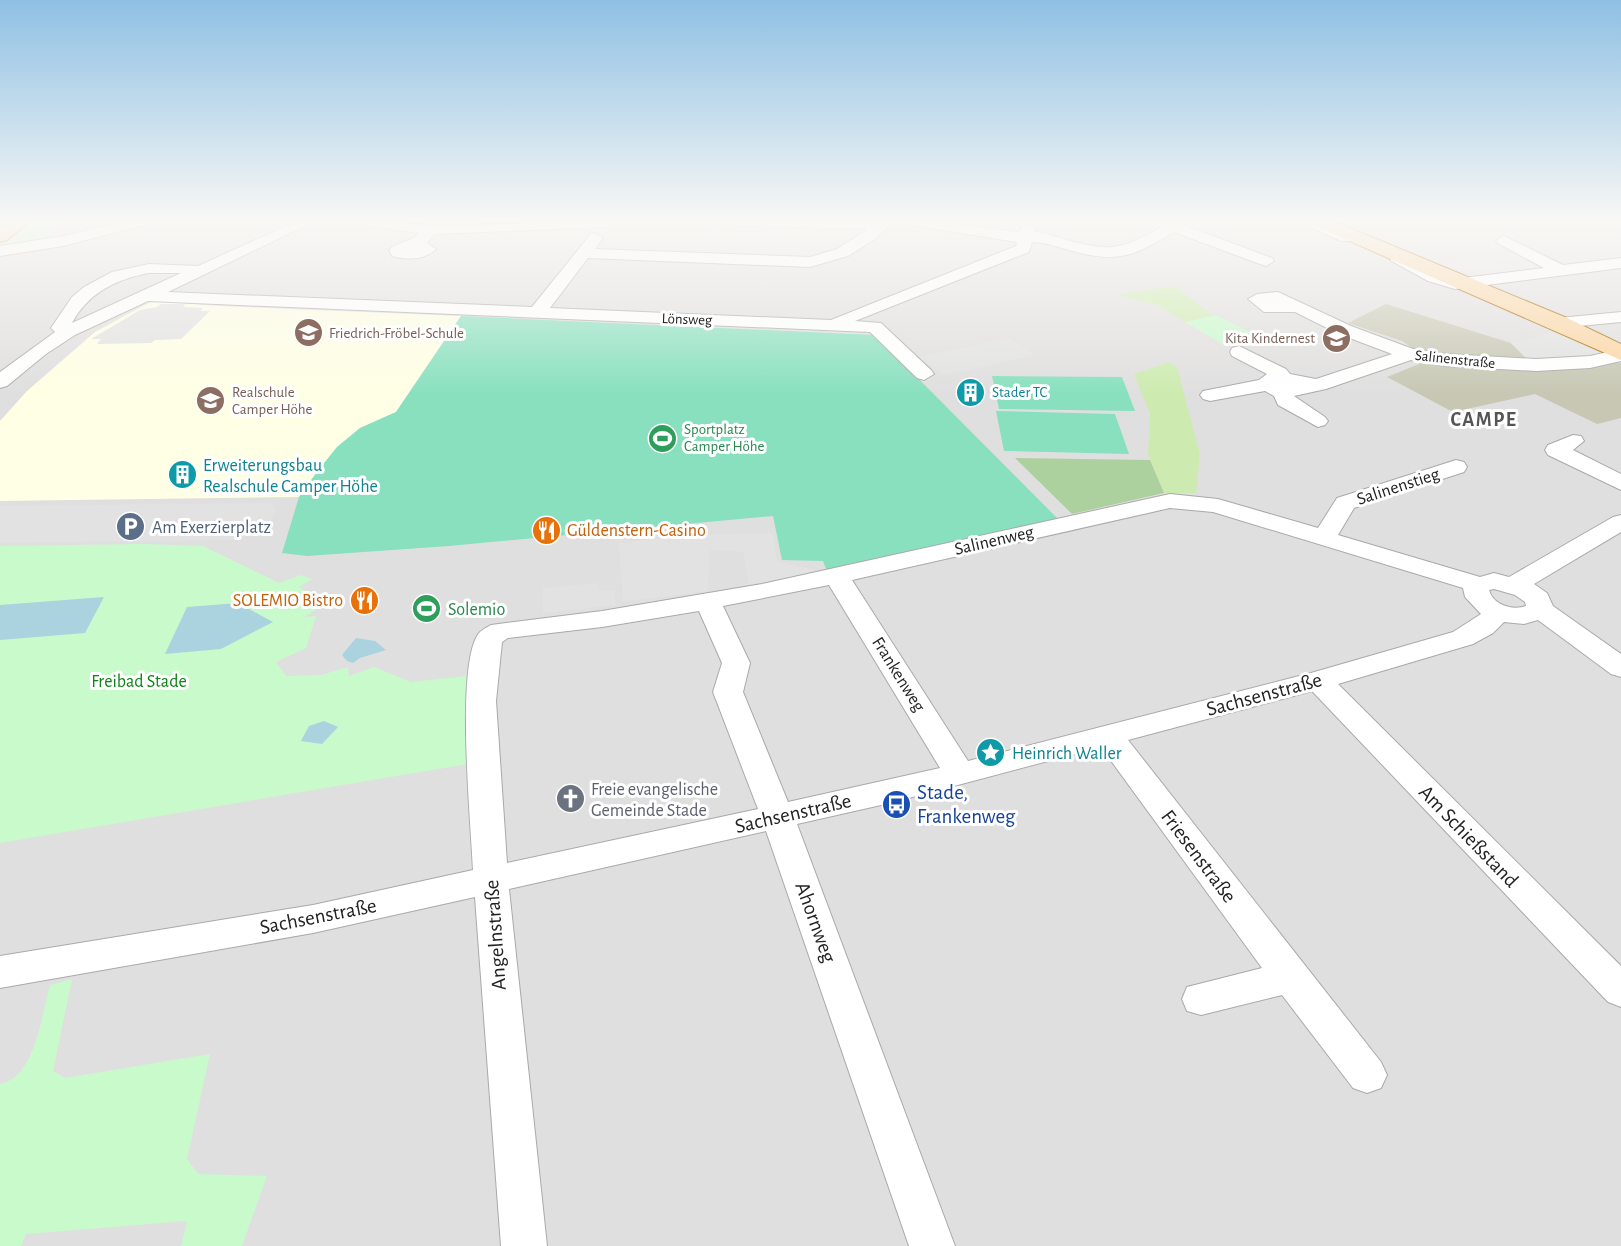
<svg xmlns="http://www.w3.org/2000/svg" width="1621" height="1246" font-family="'Alegreya Sans',sans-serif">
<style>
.residential{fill:#e0dfdf}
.education{fill:#ffffe5}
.construction{fill:#c7c7b4}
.grass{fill:#cdebb0}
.forest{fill:#add19e}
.park{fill:#c8facc}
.pitch{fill:#88e0be}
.parking{fill:#e2e2e2}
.water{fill:#aad3df}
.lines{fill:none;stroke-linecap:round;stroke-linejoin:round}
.minor-casing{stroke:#a9a9a9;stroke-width:2}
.major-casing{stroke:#a06b00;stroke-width:2}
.minor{fill:#fff;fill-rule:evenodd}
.major{fill:#fcd6a4;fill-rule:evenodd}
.labels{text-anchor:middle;stroke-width:6;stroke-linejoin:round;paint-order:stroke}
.far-street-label{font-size:15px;fill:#222;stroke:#fff}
.far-education-label{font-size:15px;fill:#785e54;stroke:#fff;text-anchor:start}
.far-culture-label{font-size:15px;fill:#0d838f;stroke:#fff;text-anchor:start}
.far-leisure-label{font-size:15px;fill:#27864d;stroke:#fff;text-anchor:start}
.culture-label{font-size:18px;fill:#0d838f;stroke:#fff;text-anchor:start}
.street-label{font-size:18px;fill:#222;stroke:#fff}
.service-label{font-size:18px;fill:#4e5e75;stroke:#fff;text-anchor:start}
.food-label{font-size:18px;fill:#c56008;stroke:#fff;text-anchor:start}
.leisure-label{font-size:18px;fill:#27864d;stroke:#fff;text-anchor:start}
.park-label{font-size:18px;fill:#0c8416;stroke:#fff}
.worship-label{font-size:18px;fill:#5b616d;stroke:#fff;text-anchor:start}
.far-district-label{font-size:20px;font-weight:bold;letter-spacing:1.5px;fill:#555;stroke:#fff}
.near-street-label{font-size:21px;fill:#222;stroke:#fff}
.near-transit-label{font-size:21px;fill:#164399;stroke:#fff;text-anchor:start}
</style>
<rect width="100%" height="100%" fill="#f2efe9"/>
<path class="residential" d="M26 221H1621V1246H0V240Z"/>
<path class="education" d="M152 301 220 306 461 316 396 412 360 428 337 447 299 497 0 501V421L27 391 95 332Z"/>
<path class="construction" d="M1386 304 1511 343 1530 362 1603 354 1621 363V418L1597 424 1535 394 1453 412 1387 377 1419 364 1423 355 1402 341 1348 323Z"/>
<g class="grass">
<path d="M1175 286 1209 313 1216 315 1185 322 1157 305 1116 295Z"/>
<path d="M1169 362 1177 367 1200 454 1196 493H1164L1148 454 1150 414 1134 374Z"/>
</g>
<path class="forest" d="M1015 458 1150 460 1164 493 1072 514Z"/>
<g class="park">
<path d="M30 221H60L43 242 1 248 0 243Z"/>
<path d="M1216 315 1257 336 1224 345 1185 322Z"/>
<path d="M143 544 203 546 279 583 301 575 312 579 299 587 327 603 304 617 316 616 306 648 276 662 286 676 321 675 348 667 349 676 374 667 411 682 467 676 470 730 468 764 0 843V546Z"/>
<path d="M72 979 53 1071 65 1078 210 1054 187 1159 198 1174 267 1176 242 1246H181L187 1221 26 1234 21 1246H0V1084C35 1078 42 1014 50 985Z"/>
</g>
<g class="pitch">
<path d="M461 316 875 335 1058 519 827 571 823 561 782 560 773 516 449 546 307 556 282 553 299 497 316 473 337 447 360 428 396 412Z"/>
<path d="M992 376 1122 377 1135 411 999 409Z"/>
<path d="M996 411 1115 414 1129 454 1004 451Z"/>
</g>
<g class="parking">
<path d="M1523 254 1548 268 1472 279 1436 263Z"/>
<path d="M161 304H185L183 307 203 308 200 311H210L181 339 155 340 151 343 97 344 101 339H91L140 310 157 307Z"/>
<path d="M1558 331 1603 354 1585 359 1530 362 1511 343Z"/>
<path d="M1009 338 1035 355 944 375 919 357Z"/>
<path d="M272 503 276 510 269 522 256 531 231 540 0 543V506Z"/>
<path d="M773 533 777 561 822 572 749 585 743 552 710 550 708 591 623 602 619 543 690 535Z"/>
<path d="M598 583 600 591 615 590 616 605 543 613V588Z"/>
</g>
<g class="water">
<path d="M104 597 85 633 0 640V605Z"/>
<path d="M238 603 273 622 221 649 165 654 187 607Z"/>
<path d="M356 638 375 641 386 650 360 658 353 663 347 661 342 655Z"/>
<path d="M324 721 338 727 322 744 301 741 309 726Z"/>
</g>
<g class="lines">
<defs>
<g id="minor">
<path d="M127 221H150L148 224 63 246 0 256V246L63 236Z"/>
<path d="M297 221H315L168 292 532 307 590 235 595 233 603 238 595 249 810 257 837 249 868 229 716 225 709 221H894L875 239 848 256 810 267 588 258 550 308 831 320 1016 246 1017 242 912 225 905 221H938L1016 232H1019L1023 225H1033L1035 232C1045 232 1056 237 1067 240 1111 252 1121 250 1161 227L1151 221 1178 223 1272 258 1274 261 1266 266 1260 264 1174 232C1136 255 1118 264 1073 251 1060 248 1046 242 1032 242L1029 252 855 321 881 323 931 370 934 374 924 380 917 378 870 332 148 301 75 335 46 354 7 386 0 388V372L55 332 51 328 72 297 84 287 112 272 149 264 198 266ZM149 273H181L72 323C88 293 116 279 149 273Z"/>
<path d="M354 221C380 218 406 225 432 225 492 226 552 221 613 221L614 223 607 227 434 234 427 243 436 249C426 260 406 260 392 256L389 250C397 241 409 244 419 233L361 225Z"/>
<path d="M1297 221H1316L1354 238 1351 241H1341Z"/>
<path d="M1504 236 1563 265 1621 258V268L1455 289 1428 281 1390 260 1398 255 1404 257 1455 279 1544 268 1499 244 1496 241 1499 238Z"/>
<path d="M1278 292 1351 326 1413 349 1446 354 1536 359 1590 356 1621 349V361L1590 368 1536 371 1446 366 1411 360 1326 389 1294 396 1325 417 1328 421 1325 425 1318 427 1278 405 1274 396 1265 391 1210 401 1203 399 1200 395 1203 391 1259 380 1267 374 1232 356 1230 352 1232 348 1239 346 1286 369 1290 374 1316 379 1392 354 1339 334 1295 312H1264L1248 299 1257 294Z"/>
<path d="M1621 312V322L1559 328 1550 323 1559 318Z"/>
<path d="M1573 435 1581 436 1584 441 1573 450 1621 474V490L1548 455 1545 450 1548 445Z"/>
<path d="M1456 460 1464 462 1467 467 1464 472 1354 508 1338 535 1480 577 1494 573 1509 577 1613 517 1621 515V532L1534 584 1547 593 1553 606 1621 654V677L1611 674 1538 620 1524 624 1504 622 1493 633 1473 644 1338 684 1621 966V1007L1608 1002 1312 691 1128 740 1381 1062 1387 1075 1381 1088 1367 1093 1353 1088 1282 995 1201 1015 1187 1011 1182 999 1187 987 1262 968 1101 747 890 803 797 824 955 1246H909L766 831 509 889 547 1246H501L475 897 313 933 0 988V956L313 905 473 870C471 823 456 672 477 636 480 630 486 628 491 625L602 611 762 584 1170 494 1218 499 1318 528 1337 498ZM1170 508 1213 512 1463 588 1465 597 1481 614 1453 632 1311 673 968 761 852 580ZM829 585 940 768 788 802 743 692 750 663 723 606ZM1494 589 1515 595 1525 602 1526 606C1513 611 1493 605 1489 590ZM699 611 722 663 713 692 758 809 507 863 496 701 502 642 508 638 602 627Z"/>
</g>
<g id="major">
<path d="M11 221H31L7 240 0 242V228Z"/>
<path d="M1310 221H1333L1567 318 1621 344V360L1313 225Z"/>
</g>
</defs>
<use href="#minor" class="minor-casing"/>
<use href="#major" class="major-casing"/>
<use href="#minor" class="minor"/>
<use href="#major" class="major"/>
</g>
<linearGradient id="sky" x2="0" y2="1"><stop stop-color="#8fc0e4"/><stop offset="0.56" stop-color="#f9f8f5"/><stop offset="1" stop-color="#f9f8f5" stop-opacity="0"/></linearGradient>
<rect width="1621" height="395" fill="url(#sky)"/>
<defs>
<symbol id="school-disc" viewBox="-11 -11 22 22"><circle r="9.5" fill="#8d6e63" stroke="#fff"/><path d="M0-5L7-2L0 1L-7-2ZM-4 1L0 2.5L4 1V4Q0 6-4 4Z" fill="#fff"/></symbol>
<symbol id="building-disc" viewBox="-11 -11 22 22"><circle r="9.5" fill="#0f9aa8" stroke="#fff"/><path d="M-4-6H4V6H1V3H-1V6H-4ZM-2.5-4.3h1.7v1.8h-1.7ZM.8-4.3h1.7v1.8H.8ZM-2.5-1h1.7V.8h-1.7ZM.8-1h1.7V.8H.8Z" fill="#fff"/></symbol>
<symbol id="stadium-disc" viewBox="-11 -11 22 22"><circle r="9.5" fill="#2e9e5b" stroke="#fff"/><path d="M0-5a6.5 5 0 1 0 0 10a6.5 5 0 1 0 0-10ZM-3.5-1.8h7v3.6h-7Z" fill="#fff"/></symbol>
<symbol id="parking-disc" viewBox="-11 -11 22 22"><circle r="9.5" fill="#5c6f8a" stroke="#fff"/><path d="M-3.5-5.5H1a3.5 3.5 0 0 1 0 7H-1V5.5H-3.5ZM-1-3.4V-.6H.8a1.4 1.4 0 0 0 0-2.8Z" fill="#fff"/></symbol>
<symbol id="restaurant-disc" viewBox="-11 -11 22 22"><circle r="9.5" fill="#e8710a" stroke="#fff"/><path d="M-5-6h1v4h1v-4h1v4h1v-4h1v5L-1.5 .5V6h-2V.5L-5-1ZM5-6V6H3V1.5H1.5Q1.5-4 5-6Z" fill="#fff"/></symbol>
<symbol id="sight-disc" viewBox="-11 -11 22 22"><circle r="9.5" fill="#0f9aa8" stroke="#fff"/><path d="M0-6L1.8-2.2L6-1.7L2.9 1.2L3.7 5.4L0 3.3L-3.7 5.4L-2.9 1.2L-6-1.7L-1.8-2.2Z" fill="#fff"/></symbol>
<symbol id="church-disc" viewBox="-11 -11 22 22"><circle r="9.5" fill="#6b7280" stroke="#fff"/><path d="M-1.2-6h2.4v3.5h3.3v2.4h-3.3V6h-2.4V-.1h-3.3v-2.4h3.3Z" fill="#fff"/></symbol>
<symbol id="bus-disc" viewBox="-11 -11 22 22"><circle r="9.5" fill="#1a4fb4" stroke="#fff"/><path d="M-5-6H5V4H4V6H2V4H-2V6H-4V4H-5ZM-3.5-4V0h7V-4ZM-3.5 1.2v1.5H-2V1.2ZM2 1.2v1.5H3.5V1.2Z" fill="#fff"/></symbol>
</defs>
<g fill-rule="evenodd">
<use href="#school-disc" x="292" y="316" width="33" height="33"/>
<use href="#school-disc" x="1320" y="322" width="33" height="33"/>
<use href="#building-disc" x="954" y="376" width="33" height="33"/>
<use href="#school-disc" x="194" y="384" width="33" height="33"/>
<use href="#stadium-disc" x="646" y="422" width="33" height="33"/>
<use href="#building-disc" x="166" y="458" width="33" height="33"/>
<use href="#parking-disc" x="114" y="510" width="33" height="33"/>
<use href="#restaurant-disc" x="530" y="514" width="33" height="33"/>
<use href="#restaurant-disc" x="348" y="584" width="33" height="33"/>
<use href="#stadium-disc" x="410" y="592" width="33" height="33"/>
<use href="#sight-disc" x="974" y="736" width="33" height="33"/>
<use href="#church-disc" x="554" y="782" width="33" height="33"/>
<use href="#bus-disc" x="880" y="788" width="33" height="33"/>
</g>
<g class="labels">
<g class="far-street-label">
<text transform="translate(687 319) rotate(2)" y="5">Lönsweg</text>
<text transform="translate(1455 359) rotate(6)" y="5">Salinenstraße</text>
</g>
<g class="far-education-label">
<text x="329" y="338">Friedrich-Fröbel-Schule</text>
<text x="1315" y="343" text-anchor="end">Kita Kindernest</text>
<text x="232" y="397">Realschule<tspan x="232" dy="17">Camper Höhe</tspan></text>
</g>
<g class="far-culture-label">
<text x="992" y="397">Stader TC</text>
</g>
<g class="far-leisure-label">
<text x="684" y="434">Sportplatz<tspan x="684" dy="17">Camper Höhe</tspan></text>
</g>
<g class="culture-label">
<text x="203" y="471">Erweiterungsbau<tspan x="203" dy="21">Realschule Camper Höhe</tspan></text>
<text x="1012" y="759">Heinrich Waller</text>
</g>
<g class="street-label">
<text transform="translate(1398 486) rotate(-18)" y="6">Salinenstieg</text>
<text transform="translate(994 540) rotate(-13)" y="6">Salinenweg</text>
<text transform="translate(899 674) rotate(58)" y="6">Frankenweg</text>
</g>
<g class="service-label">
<text x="152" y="533">Am Exerzierplatz</text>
</g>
<g class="food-label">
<text x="567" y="536">Güldenstern-Casino</text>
<text x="343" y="606" text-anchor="end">SOLEMIO Bistro</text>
</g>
<g class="leisure-label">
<text x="448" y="615">Solemio</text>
</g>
<g class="park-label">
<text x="139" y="687">Freibad Stade</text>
</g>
<g class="worship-label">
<text x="591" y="795">Freie evangelische<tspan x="591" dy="21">Gemeinde Stade</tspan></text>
</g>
<g class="far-district-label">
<text x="1484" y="426">CAMPE</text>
</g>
<g class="near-street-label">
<text transform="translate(1264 694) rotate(-15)" y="7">Sachsenstraße</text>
<text transform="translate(793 813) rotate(-13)" y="7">Sachsenstraße</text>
<text transform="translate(1469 836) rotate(46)" y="7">Am Schießstand</text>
<text transform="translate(1199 856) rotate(53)" y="7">Friesenstraße</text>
<text transform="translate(318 916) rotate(-11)" y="7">Sachsenstraße</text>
<text transform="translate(816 922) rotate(70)" y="7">Ahornweg</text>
<text transform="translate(495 935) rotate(-94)" y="7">Angelnstraße</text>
</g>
<g class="near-transit-label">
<text x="917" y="799">Stade,<tspan x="917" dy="24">Frankenweg</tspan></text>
</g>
</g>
</svg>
